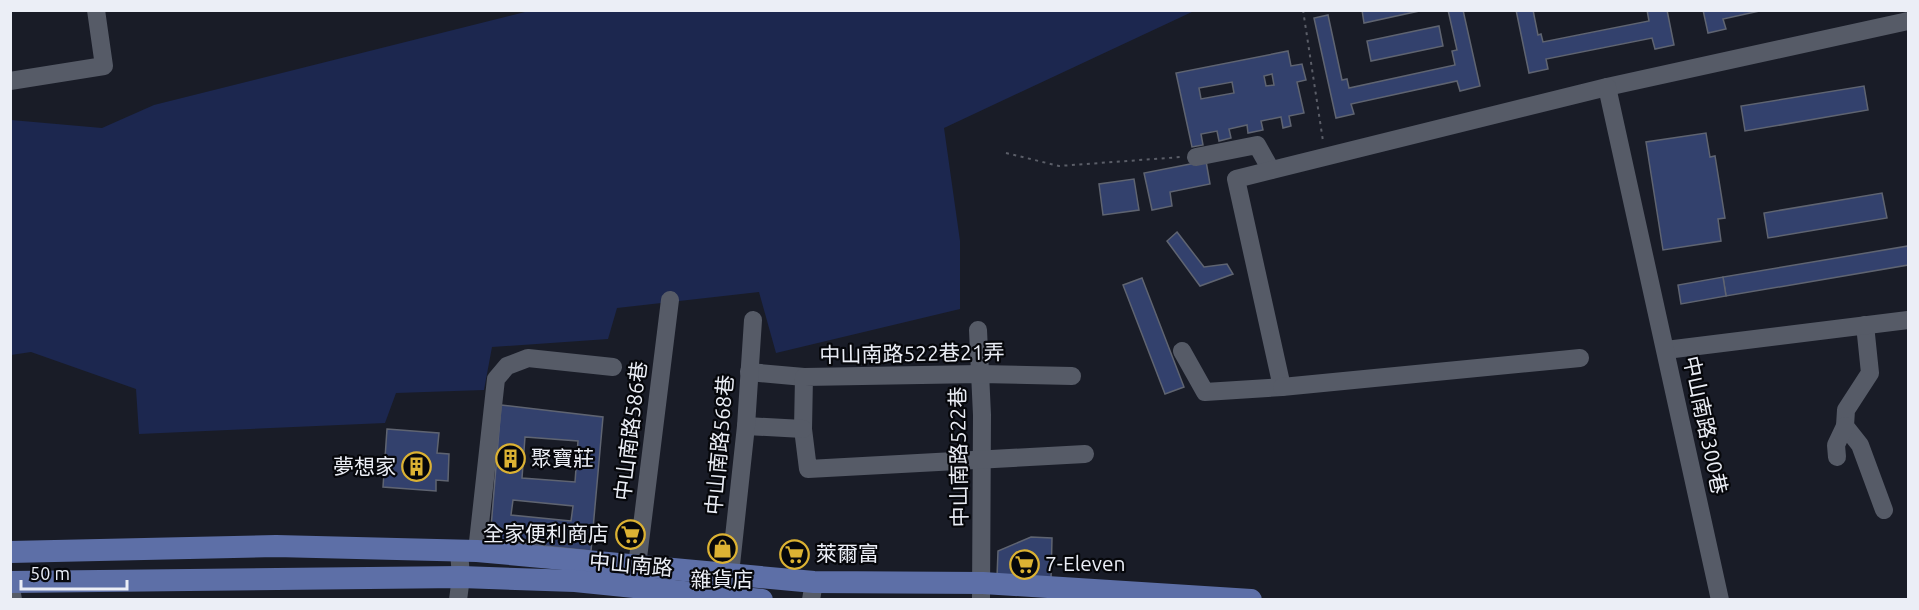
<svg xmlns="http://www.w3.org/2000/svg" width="1919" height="610" font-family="Ubuntu,'Noto Sans TC',sans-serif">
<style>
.green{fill:#1c274f}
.building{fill:#33416d;stroke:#5f6471;stroke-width:1.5;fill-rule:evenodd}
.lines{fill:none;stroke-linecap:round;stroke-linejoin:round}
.path{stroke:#5b5e68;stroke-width:2;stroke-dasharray:3 4.5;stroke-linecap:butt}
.minor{stroke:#565b67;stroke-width:18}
.major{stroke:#5d6fa7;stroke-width:22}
.labels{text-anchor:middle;stroke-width:4.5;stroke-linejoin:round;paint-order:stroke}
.street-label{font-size:21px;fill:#ebeef6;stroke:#06070b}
.poi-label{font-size:21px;fill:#ebeef6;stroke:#06070b;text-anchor:start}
</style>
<rect width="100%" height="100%" fill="#191c27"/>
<path class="green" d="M529 11H1194L944 128 960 241V309L776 353 759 292 617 308 608 339 492 347 484 390 396 393 385 423 139 434 136 389 31 352 11 355V120L102 128 154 105Z"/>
<g class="building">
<path d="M1362 10H1424L1364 23Z"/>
<path d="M1448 10H1463L1480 86 1460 91 1457 81 1351 104 1354 114 1336 118 1314 18 1328 15 1342 80 1347 79 1349 88 1455 65 1452 51 1457 50Z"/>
<path d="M1516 10H1533L1538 35 1541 34 1543 42 1649 21 1647 10H1667L1674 45 1655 49 1652 38 1546 59 1548 69 1529 73Z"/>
<path d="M1703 10H1764L1723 19 1726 29 1708 33Z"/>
<path d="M1439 26 1443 46 1371 61 1367 41Z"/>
<path d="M1288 51 1291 66 1302 64 1306 80 1297 82 1304 113 1289 116 1291 126 1283 128 1281 117 1261 121 1263 130 1248 133 1247 125 1229 129 1231 138 1219 141 1217 131 1201 134 1203 145 1192 147 1176 73ZM1272 74 1274 85 1266 86 1264 76ZM1232 82 1234 93 1201 99 1199 88Z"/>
<path d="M1864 86 1868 110 1745 131 1741 106Z"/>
<path d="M1706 133 1710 157 1715 156 1725 218 1718 219 1721 241 1663 250 1646 142Z"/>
<path d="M1206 161 1210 184 1170 192 1172 206 1152 210 1144 173Z"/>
<path d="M1134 179 1139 210 1103 215 1099 184Z"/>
<path d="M1882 193 1887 218 1768 238 1764 213Z"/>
<path d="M1177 232 1204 267 1227 264 1233 274 1200 286 1167 241Z"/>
<path d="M1908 246V265L1726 296 1723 277Z"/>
<path d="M1723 277 1726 296 1681 304 1678 285Z"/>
<path d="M1142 278 1184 387 1165 394 1123 285Z"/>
<path d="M501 405 603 417 591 551 490 540ZM525 437 578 441 575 482 522 478ZM513 500 573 506 571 521 511 515Z"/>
<path d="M387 429 439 433 437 453 449 454 448 481 436 480V491L383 487Z"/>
<path d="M1031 537 1052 538 1051 579 997 577 998 551Z"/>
</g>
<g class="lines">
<g class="path">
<path d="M1303 10 1323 141"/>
<path d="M1006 153 1059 166 1181 157"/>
</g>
<g class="minor">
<path d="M10 81 104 66 96 10"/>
<path d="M1607 87 1908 21"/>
<path d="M1196 157 1257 145 1271 170"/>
<path d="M1865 325 1870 373 1846 410 1845 426 1860 445 1884 510"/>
<path d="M978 330 982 415 981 600"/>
<path d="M1666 350 1908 320"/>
<path d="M1182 351 1205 392 1282 387 1236 179 1607 87 1720 600"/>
<path d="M749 372 804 377"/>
<path d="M1072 376 980 374 804 377 803 429 808 469 1085 454"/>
<path d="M1282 387 1580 358"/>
<path d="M746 426 803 429"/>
<path d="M1837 457 1836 445 1845 426"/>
<path d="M477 551 496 379 507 366 528 358 613 367"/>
<path d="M637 566 670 300"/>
<path d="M730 574 746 426 753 320"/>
<path d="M10 581 13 600"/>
<path d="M458 600 461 577 459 551"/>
<path d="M811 600 814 582"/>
</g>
<g class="major">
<path d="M10 552 276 546 477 551 814 582 983 583 1251 600"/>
<path d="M10 582 461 577 575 581 762 600"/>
</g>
</g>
<defs>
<symbol id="building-ring" viewBox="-11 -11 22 22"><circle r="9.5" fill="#06070b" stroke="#dcb233" stroke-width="1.5"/><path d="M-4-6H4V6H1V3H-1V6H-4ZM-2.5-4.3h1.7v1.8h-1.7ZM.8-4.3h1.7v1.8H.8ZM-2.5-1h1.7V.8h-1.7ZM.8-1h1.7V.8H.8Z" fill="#dcb233"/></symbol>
<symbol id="supermarket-ring" viewBox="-11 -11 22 22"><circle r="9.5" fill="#06070b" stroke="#dcb233" stroke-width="1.5"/><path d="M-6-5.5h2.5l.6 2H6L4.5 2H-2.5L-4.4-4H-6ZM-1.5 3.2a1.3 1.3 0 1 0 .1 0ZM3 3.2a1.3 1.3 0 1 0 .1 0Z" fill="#dcb233"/></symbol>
<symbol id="shop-ring" viewBox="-11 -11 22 22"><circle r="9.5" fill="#06070b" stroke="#dcb233" stroke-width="1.5"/><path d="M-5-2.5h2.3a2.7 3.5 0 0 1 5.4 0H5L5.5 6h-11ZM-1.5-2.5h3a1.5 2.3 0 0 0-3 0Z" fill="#dcb233"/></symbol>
</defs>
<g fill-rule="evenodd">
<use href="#building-ring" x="494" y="442" width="33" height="33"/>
<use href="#building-ring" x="400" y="450" width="33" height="33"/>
<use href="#supermarket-ring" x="614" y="518" width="33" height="33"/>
<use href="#shop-ring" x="706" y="532" width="33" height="33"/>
<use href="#supermarket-ring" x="778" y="538" width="33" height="33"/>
<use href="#supermarket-ring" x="1008" y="548" width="33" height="33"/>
</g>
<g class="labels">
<g class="street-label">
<text transform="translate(912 354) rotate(-1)" y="7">中山南路522巷21弄</text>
<text transform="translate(1705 425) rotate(78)" y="7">中山南路300巷</text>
<text transform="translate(631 431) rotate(-83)" y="7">中山南路586巷</text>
<text transform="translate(720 445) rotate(-85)" y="7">中山南路568巷</text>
<text transform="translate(959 457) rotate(-91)" y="7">中山南路522巷</text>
<text transform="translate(631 565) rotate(5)" y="7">中山南路</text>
</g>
<g class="poi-label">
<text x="531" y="466">聚寶莊</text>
<text x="396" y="474" text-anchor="end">夢想家</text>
<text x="609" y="541" text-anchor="end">全家便利商店</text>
<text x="816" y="561">萊爾富</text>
<text x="1045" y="571">7-Eleven</text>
<text x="722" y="587" text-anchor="middle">雜貨店</text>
</g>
</g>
<rect width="1919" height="610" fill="none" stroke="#ebeef6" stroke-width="24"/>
<path d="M21 580v9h106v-9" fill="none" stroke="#ebeef6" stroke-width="3"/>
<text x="30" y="580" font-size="18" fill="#ebeef6" stroke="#06070b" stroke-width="4.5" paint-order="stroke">50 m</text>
</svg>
